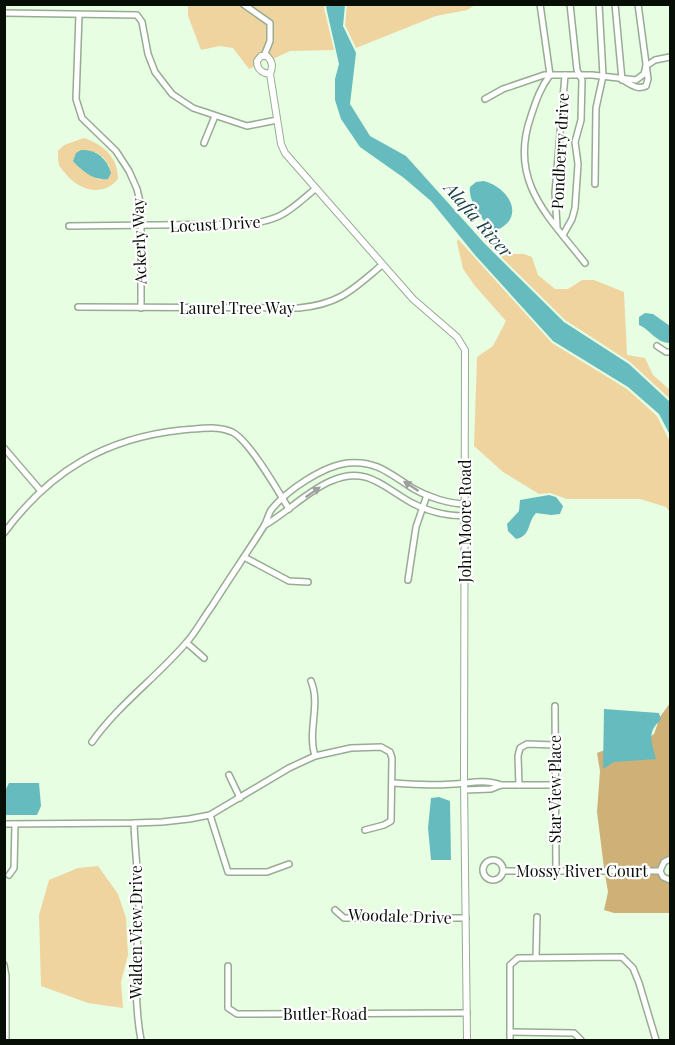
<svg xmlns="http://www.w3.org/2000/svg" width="675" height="1045" font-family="'Playfair Display',serif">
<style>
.green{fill:#efd4a0;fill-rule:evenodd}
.forest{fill:#cfb076}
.water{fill:#66bbbe}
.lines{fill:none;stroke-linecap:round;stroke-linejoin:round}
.minor-casing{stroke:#97ac93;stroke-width:8}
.tertiary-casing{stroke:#97ac93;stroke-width:8}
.minor{stroke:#fff;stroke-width:5}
.tertiary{stroke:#fff;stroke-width:6}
.oneway{fill:#9c9f9b}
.labels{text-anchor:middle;stroke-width:4.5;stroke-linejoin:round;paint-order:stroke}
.street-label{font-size:16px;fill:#070e06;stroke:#fff}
.water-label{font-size:18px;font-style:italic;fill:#1a4244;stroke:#fff}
</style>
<rect width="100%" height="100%" fill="#e7fee3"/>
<g class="green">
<path d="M188 5H325L324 8 334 50 290 51 273 59 260 54 255 59V66L249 69 233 48 220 46 201 50 188 16Z"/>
<path d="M347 5V4L475 5 467 10 436 16 356 48 345 25Z"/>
<path d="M84 138C104 145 118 157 118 179 102 198 78 190 65 173 64 172 59 166 59 165 58 161 58 155 58 151L64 145ZM95 152 103 157 109 166 100 180 79 168Z"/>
<path d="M476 230 483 233 499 254H524L532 257 538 275 555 289H568L582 280H594L624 292 627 355 645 358 653 375 670 390V399L630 362 565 320 486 242Z"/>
<path d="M458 239 552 343 627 389 657 416 670 442V512L666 507 640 499H567L550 493 539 494 503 472 474 446 477 357 493 346 506 321 475 286 463 269 457 242Z"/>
<path d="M98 866 118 894 126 918 128 955 121 982 123 1008 88 1003 41 986 39 915 49 880 78 868Z"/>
</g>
<g class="forest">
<path d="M670 703V857L662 860 658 868H604L597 812 600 771 597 753 623 743 643 742 654 734 660 717Z"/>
<path d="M605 874H658L661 879 670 883V913H614L604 910 608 892Z"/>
</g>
<g class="water">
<path d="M328 5H345L343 26 356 53 350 104 370 136 406 156 485 244 564 322 629 364 670 402V435L659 414 628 387 553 341 475 255 431 201 404 178 360 147 341 119 335 100V79L339 64 326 7Z"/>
<path d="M81 150C97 149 107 159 111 173L108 179C94 181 82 171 73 161L76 153Z"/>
<path d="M484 181C510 188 527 219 494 231 483 222 468 201 470 187L476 182Z"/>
<path d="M645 313 653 314 670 326V343C656 343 651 330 639 325V317Z"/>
<path d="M549 495 556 497 563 506 560 514 551 515 536 513C527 523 531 536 516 539L508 531 507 524 519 511 520 500Z"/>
<path d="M604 709 659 713 661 720C646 732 652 743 656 759L614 762 603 769Z"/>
<path d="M9 783H39L41 806 37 815H5V791Z"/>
<path d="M439 797 450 801 451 860H431L428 828 431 798Z"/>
</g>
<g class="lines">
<defs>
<g id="minor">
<path d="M243 4 270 23V41L264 56"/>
<path d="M540 4 550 75C540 88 536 101 531 116 508 181 548 216 585 263"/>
<path d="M615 4 622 80"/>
<path d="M4 13 137 15 142 22 148 54 155 72 172 94 193 108 247 126 277 120"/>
<path d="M79 15 76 99 82 118 116 151 129 171 137 189 141 206V308"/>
<path d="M646 66 655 60 670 57"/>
<path d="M623 80C632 85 637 90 646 86L648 79 638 4"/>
<path d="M485 99 503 89 544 75H592L636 80 644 74 646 66"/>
<path d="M204 143 215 116"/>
<path d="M595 184 596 108 603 76 599 4"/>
<path d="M69 226 245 224C281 221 289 211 315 189"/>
<path d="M557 226 555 193 565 75"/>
<path d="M563 235 572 219 575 208 578 164 575 142 581 120 582 80 577 70 570 4"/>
<path d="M78 307 299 308C340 304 352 290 382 265"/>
<path d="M657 346 666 352H670"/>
<path d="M4 448 40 490"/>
<path d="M265 525C288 512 307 491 331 481 367 465 384 488 412 503 429 512 447 516 466 516"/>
<path d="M4 533C50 471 105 438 182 430 198 429 216 425 232 432 249 440 278 491 289 509"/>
<path d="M244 557 289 581 308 582"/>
<path d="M408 580 416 527 427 495"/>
<path d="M187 643 204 658"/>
<path d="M311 681C321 705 307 731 315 756"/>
<path d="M555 706 556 871"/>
<path d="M92 742C119 704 156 678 186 643 196 632 203 618 212 606 229 579 247 553 264 526 267 521 268 515 271 510 287 490 323 466 348 463 377 460 391 475 414 489 428 497 449 504 466 504"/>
<path d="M229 775 240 798"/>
<path d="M392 783C413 784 434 786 454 784 470 783 485 779 501 785"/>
<path d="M519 785 518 756 520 748 527 744 555 745"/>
<path d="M465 790 491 789 501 785H555"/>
<path d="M210 815 228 872H267L289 864"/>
<path d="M134 823C135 852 139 882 139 911 137 955 133 997 141 1040"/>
<path d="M4 824 134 823 162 822 189 819 210 815 289 768 315 756 351 748 381 747 390 752 392 758 391 821 384 825 365 830"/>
<path d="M670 859 664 862 660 871 663 877 670 880"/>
<circle cx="493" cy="870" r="10"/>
<path d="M504 871H660"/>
<path d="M9 875 14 868 15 824"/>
<path d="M335 910 344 918H466"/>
<path d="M536 957 537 917"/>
<path d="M4 965 6 976V1040"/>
<path d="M228 966V1008L237 1014 467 1013"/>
<path d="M510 1032 574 1033 581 1040"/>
<path d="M510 1040V965L518 958 622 957 633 968 639 983 656 1040"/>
</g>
<path id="tertiary" d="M270 74C262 73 257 70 257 61L261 56H267C273 62 273 67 270 74L281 144 285 153 413 299 457 337 465 350 464 782 467 1040"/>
</defs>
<use href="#minor" class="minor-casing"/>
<use href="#tertiary" class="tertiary-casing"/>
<use href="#minor" class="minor"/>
<use href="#tertiary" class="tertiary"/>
</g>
<defs><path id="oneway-solid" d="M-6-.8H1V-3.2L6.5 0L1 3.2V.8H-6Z" transform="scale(1.5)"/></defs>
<g class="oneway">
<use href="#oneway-solid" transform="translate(411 486) rotate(-147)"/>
<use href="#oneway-solid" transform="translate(313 492) rotate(-35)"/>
</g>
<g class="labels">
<g class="street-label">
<text transform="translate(560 151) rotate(-87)" y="6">Pondberry drive</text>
<text transform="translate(215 224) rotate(-3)" y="6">Locust Drive</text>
<text transform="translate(139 241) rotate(-92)" y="6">Ackerly Way</text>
<text x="237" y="314">Laurel Tree Way</text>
<text transform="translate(465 521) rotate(-90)" y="6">John Moore Road</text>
<text transform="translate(555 789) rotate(-90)" y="6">Star View Place</text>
<text x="582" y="877">Mossy River Court</text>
<text transform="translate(400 916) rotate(2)" y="6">Woodale Drive</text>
<text transform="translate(136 932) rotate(-90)" y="6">Walden View Drive</text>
<text x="325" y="1020">Butler Road</text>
</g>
<g class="water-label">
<text transform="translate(478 220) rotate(49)" y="6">Alafia River</text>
</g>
</g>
<rect width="675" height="1045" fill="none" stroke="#070e06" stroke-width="12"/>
</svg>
